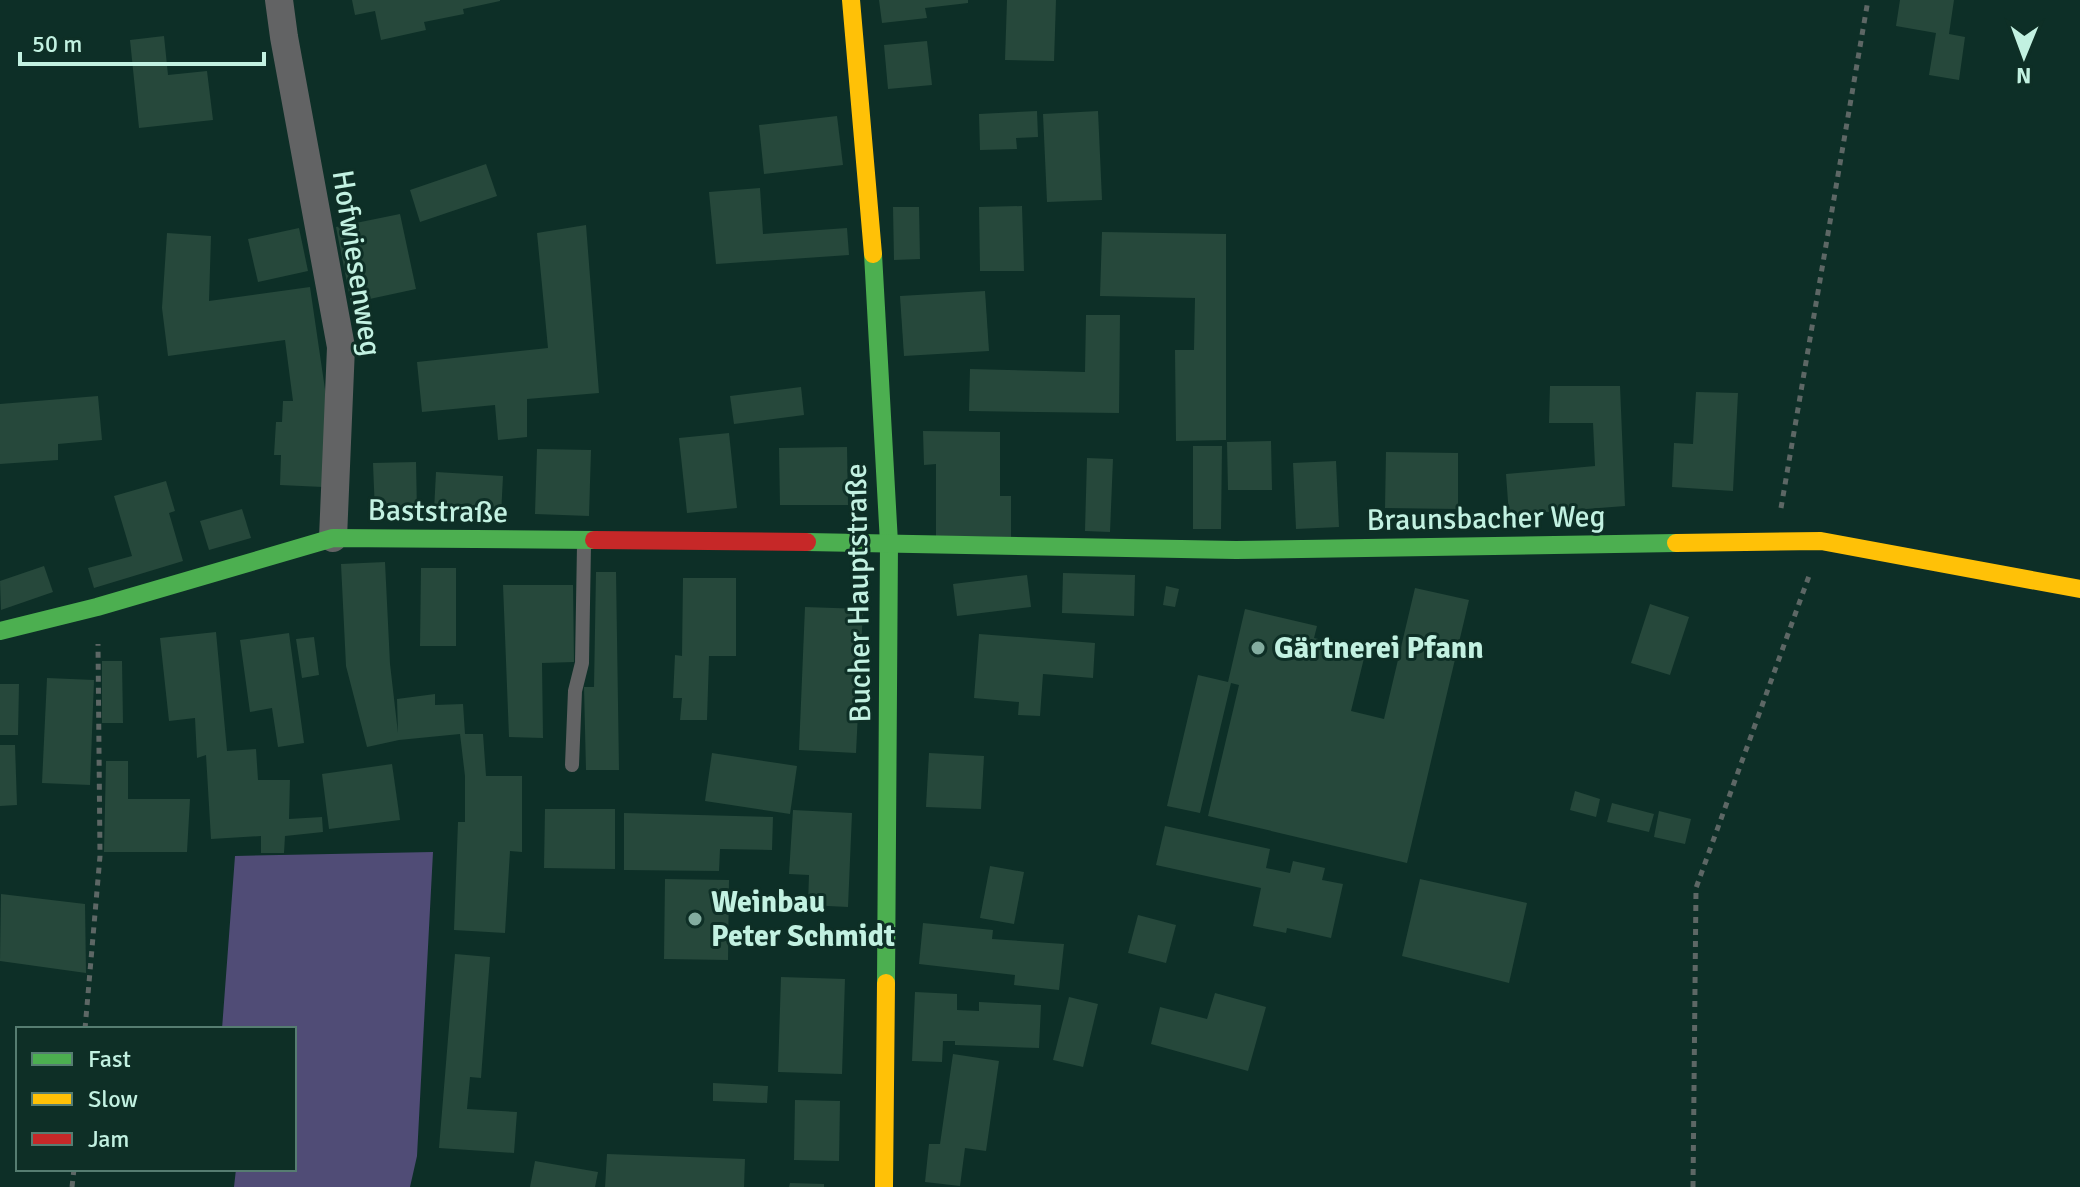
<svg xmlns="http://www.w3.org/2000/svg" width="2080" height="1187" font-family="Signika,sans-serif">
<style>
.green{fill:#504c76}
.building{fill:#26483b}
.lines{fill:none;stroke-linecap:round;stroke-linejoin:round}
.path{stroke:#5d6765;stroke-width:5;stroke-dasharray:6 6;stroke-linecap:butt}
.lane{stroke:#626364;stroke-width:14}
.street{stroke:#626364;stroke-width:28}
.fast{stroke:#4caf50;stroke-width:18}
.slow{stroke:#ffc107;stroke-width:18}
.jam{stroke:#c62828;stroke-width:18}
.poi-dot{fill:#83ada0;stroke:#0e2f26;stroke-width:3}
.labels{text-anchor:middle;stroke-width:6;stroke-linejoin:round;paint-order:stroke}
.street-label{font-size:30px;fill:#c2f1e1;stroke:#0e2f26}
.poi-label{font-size:30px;font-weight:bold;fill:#c2f1e1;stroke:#0e2f26;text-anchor:start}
</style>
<rect width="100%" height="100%" fill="#0d2f27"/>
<path class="green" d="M433 852 417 1156 410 1187H234L236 1169H294V1029H222L235 856Z"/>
<g class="building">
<path d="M352 0H500V1L463 9 464 14 424 22 426 30 381 40 375 11 355 15Z"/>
<path d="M879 0H968V3L925 8 927 18 882 23Z"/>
<path d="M1007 0H1056L1054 61 1005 60Z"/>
<path d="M1900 0H1954L1949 34 1965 37 1959 80 1929 75 1936 33 1896 26Z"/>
<path d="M164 36 168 75 207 71 213 120 139 128 130 40Z"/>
<path d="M927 41 932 85 888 89 884 45Z"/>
<path d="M1037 111 1038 137 1016 138 1017 149 980 150 979 114Z"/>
<path d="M1098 111 1102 200 1047 202 1043 114Z"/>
<path d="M837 116 843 165 764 174 759 125Z"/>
<path d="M486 164 497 196 420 222 410 190Z"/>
<path d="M760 188 763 234 847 228 849 255 716 264 709 192Z"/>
<path d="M1022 206 1024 271H980L979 207Z"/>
<path d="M893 207H919L920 259 894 260Z"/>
<path d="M400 214 416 289 351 303 336 227Z"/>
<path d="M586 225 599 393 527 399V437L498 440 495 405 422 412 417 362 548 348 537 233Z"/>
<path d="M299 228 308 271 258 282 248 239Z"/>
<path d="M1102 232 1226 234V440L1176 441 1175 350H1194L1195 298 1100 296Z"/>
<path d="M167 233 211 236 209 301 310 287 327 403 323 487 280 485 281 455H274L276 422H282L283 401H293L285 340 168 356 162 308Z"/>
<path d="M985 291 989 351 904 356 900 296Z"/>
<path d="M1086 315H1120L1119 413 969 411 970 369 1085 372Z"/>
<path d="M1550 386H1620L1625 506 1509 515 1506 474 1595 466 1593 423H1549Z"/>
<path d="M801 387 804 415 734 424 730 396Z"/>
<path d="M1696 392 1738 393 1733 491 1672 487 1674 443 1693 444Z"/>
<path d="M98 396 102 440 58 444V460L0 464V404Z"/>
<path d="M923 431 1000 432V496H1011V537L936 536V464L924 465Z"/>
<path d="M729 433 737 508 687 513 679 438Z"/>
<path d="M1271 441 1272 490H1228L1227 442Z"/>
<path d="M1193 446H1222L1221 529H1193Z"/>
<path d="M847 447 848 505H780L779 448Z"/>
<path d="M537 449 591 450 589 516 535 514Z"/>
<path d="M1386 452 1458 453V509L1385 508Z"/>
<path d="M1087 458 1113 459 1110 532 1085 531Z"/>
<path d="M1336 461 1339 527 1296 529 1293 463Z"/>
<path d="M416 462 417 512 375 513 373 463Z"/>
<path d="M436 472 503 476 501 515 434 511Z"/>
<path d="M166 481 175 511 169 513 183 561 94 588 88 568 132 556 114 496Z"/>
<path d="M242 509 251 538 209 550 200 521Z"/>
<path d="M385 562 390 664 398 733 397 699 435 694V705L463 704 465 734H483L486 776H522V852L510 851 505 933 454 930 458 822H465V776L460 734 399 740 367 747 346 666 341 564Z"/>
<path d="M44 566 53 592 1 610 0 581Z"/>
<path d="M421 568H456V646H420Z"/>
<path d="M596 572H616L619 770H586L584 687H594Z"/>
<path d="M1063 573 1135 575 1134 616 1062 613Z"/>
<path d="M1027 575 1031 607 957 616 953 584Z"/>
<path d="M683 578H736V656H709L707 720H680L682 698H673L675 655 682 656Z"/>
<path d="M503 585H573L574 662 542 663 543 738 509 737Z"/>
<path d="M1166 586 1179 589 1175 607 1163 605Z"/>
<path d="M1415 588 1469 600 1407 863 1208 816 1239 685 1231 683 1200 813 1167 806 1198 675 1228 682 1245 609 1317 626 1314 638 1366 650 1351 711 1384 719Z"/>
<path d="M1650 604 1689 617 1670 675 1631 663Z"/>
<path d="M805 607 863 609 856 753 799 750Z"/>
<path d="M216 632 227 751 256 749 258 780H290L289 819 322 817 323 832 285 836 284 853H261V836L211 839 206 755 197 758 195 718 169 721 160 638Z"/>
<path d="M289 633 304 743 278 747 272 708 250 712 240 640Z"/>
<path d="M979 634 1095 643 1093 678 1043 674 1040 716 1018 715 1019 702 974 698Z"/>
<path d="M314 637 319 675 302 678 296 639Z"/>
<path d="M102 661H122L123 723H102Z"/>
<path d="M47 678 94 680 90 785 42 783Z"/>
<path d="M0 684H19L18 735H0Z"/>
<path d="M0 745H15L17 805 0 806Z"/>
<path d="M712 753 797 766 790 814 705 801Z"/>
<path d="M929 753 984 756 981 809 926 807Z"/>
<path d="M106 761H128V799H190L187 852H104Z"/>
<path d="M392 764 400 820 329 829 322 774Z"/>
<path d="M1575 791 1600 799 1596 817 1570 810Z"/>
<path d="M1612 803 1654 814 1649 832 1607 822Z"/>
<path d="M545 809H615V869L544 868Z"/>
<path d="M793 810 852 813 848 907 808 905 809 875 789 874Z"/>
<path d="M1659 811 1691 819 1685 844 1654 837Z"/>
<path d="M624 813 773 817 772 850 720 849 719 871 624 870Z"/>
<path d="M1165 826 1270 849 1266 868 1290 873 1293 861 1325 868 1322 880 1343 884 1331 938 1287 928 1286 933 1253 926 1261 888 1156 865Z"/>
<path d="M990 866 1024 872 1014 924 980 918Z"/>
<path d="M665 879 729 880 728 960 664 959Z"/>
<path d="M1420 879 1527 903 1509 983 1402 956Z"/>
<path d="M1 894 85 904 86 973 0 961Z"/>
<path d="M1138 915 1176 925 1166 963 1128 953Z"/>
<path d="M923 923 993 930 992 939 1064 944 1059 990 1014 985 1015 975 919 964Z"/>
<path d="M455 954 490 957 481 1078 470 1077 467 1109 517 1112 514 1153 439 1148Z"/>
<path d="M781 977 845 979 842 1074 778 1072Z"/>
<path d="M915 992 957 994V1010L979 1011V1002L1041 1005 1039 1048 955 1045V1041H943L942 1062 912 1061Z"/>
<path d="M1215 993 1266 1007 1248 1071 1151 1044 1160 1007 1207 1019Z"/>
<path d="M1069 997 1098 1004 1083 1067 1053 1060Z"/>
<path d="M953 1054 999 1061 986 1151 965 1148 960 1186 925 1182 929 1144H940Z"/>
<path d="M713 1083 768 1086 767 1103 713 1101Z"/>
<path d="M795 1100 840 1101 839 1161 794 1160Z"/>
<path d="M607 1154 745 1159 744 1187H605Z"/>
<path d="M535 1161 598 1172 595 1187H530Z"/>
<path d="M790 1183 824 1184V1187H789Z"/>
</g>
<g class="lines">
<g class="path">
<path d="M1781 508 1868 0"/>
<path d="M85 1029 100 856 98 644"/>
<path d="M72 1187 74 1169"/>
<path d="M1693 1187 1696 888 1809 576"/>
</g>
<path class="lane" d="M572 765 575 691 582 663 584 545"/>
<path class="street" d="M279 0 284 37 341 347 333 538"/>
<g class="fast">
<path d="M873 254 889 543 886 983"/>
<path d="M807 542 1236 550 1676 543"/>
<path d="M0 631 97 607 333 538 594 540"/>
</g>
<g class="slow">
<path d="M851 0 873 254"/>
<path d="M1676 543 1821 541 2080 589"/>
<path d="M884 1187 886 983"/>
</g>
<path class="jam" d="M594 540 807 542"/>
</g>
<g class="poi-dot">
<circle cx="1258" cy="648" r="8"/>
<circle cx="695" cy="919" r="8"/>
</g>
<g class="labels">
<g class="street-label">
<text transform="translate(357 263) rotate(81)" y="10">Hofwiesenweg</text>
<text transform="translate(438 511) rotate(1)" y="10">Baststraße</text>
<text transform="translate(1486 518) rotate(-1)" y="10">Braunsbacher Weg</text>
<text transform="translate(858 593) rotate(-91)" y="10">Bucher Hauptstraße</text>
</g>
<g class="poi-label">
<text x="1274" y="658">Gärtnerei Pfann</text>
<text x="711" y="912">Weinbau<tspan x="711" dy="34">Peter Schmidt</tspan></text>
</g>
</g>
<rect x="16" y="1027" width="280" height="144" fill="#0e2f26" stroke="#567d71" stroke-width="2"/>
<rect x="32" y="1053" width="40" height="12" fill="#4caf50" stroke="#567d71" stroke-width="2"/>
<text x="88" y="1067" font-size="24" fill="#c2f1e1">Fast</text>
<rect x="32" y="1093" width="40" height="12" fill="#ffc107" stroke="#567d71" stroke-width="2"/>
<text x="88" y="1107" font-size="24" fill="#c2f1e1">Slow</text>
<rect x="32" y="1133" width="40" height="12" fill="#c62828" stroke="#567d71" stroke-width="2"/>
<text x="88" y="1147" font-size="24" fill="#c2f1e1">Jam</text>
<g transform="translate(2024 56) rotate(181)" stroke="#0e2f26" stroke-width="6" paint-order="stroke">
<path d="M0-6L14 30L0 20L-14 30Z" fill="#c2f1e1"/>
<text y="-12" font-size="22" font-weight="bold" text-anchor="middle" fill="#c2f1e1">N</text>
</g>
<path d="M20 52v12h244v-12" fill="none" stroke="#c2f1e1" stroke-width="4"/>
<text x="32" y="52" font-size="24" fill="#c2f1e1" stroke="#0e2f26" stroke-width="6" paint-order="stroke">50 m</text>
</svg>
